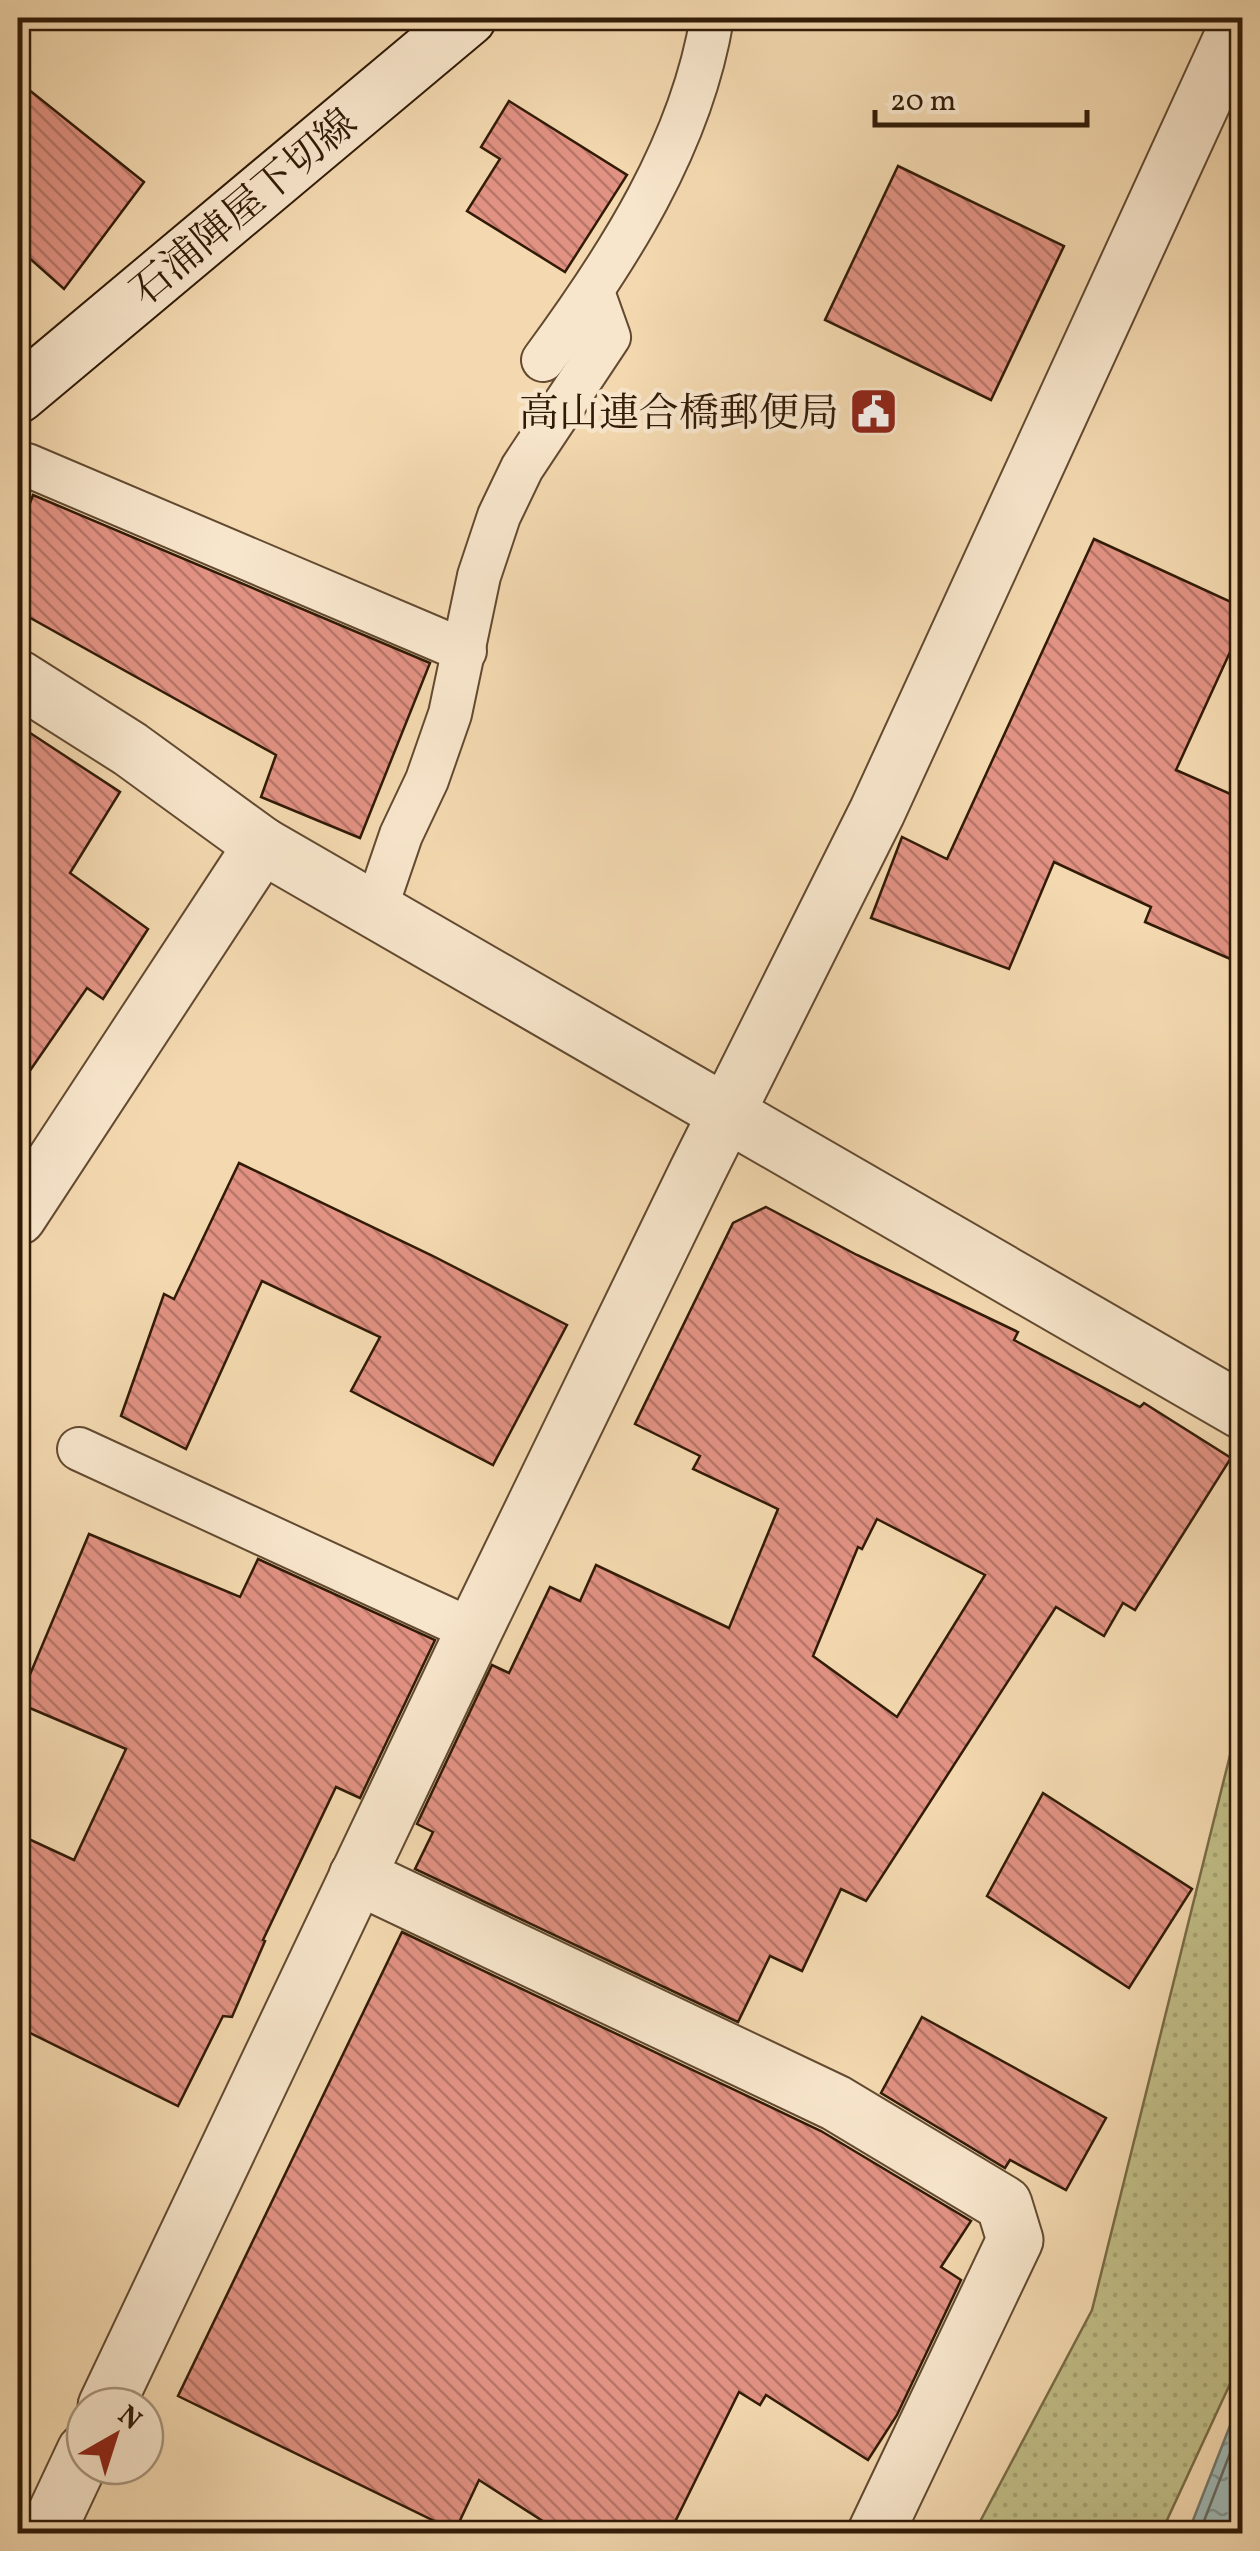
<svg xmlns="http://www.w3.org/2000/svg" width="1260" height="2551" font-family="Vollkorn,'Noto Serif JP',serif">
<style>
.grass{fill:url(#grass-dots);stroke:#796c47;stroke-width:2.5}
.water{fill:url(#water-ripples);stroke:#73796f;stroke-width:2.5}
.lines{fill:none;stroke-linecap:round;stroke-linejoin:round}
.shore{stroke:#686a5e;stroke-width:2.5}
.building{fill:url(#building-back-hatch);stroke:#311b07;stroke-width:2.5;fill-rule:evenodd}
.service-casing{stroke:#624a31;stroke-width:46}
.minor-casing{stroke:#624a31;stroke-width:59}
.secondary-casing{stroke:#311b07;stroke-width:59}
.service{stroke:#f8e6cc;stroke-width:42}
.minor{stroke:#f8e6cc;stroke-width:55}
.secondary{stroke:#f8e6cc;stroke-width:55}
.labels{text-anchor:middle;stroke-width:9;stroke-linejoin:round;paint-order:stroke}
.street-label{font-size:40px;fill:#311b07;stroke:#f8e6cc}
.poi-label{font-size:40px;fill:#311b07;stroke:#f8e6cc;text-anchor:end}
</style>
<defs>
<pattern id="grass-dots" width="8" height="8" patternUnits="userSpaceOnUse" patternTransform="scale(2.5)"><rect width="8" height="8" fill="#c1be87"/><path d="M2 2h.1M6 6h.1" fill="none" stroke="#a6a373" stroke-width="1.8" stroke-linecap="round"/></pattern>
<pattern id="water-ripples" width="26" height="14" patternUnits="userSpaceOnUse" patternTransform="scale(2.5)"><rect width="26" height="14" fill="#9fb8b5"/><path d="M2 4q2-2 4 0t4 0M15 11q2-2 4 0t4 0" fill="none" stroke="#829591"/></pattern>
<pattern id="building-back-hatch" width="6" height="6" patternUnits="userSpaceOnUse" patternTransform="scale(2.5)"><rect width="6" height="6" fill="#e29283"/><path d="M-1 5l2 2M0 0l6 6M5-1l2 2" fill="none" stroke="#b87669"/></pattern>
</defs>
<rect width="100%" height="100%" fill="#f4d9b0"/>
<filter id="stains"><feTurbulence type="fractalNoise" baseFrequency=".002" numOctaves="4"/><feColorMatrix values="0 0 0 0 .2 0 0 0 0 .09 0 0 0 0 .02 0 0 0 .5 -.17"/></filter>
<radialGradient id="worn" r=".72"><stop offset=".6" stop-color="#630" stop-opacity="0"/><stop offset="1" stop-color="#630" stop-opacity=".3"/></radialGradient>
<path class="grass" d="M1242 1707V2358L1161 2533H974L1092 2310Z"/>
<path class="water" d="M1242 2395V2533H1188Z"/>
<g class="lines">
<path class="shore" d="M1199 2534 1242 2422"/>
</g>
<g class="building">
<path d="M18 81 144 182 64 289 18 248Z"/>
<path d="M509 101 627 175 565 272 467 211 500 159 481 147Z"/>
<path d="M898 166 1064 246 991 400 825 320Z"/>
<path d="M33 495 430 663 360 838 261 797 276 755 18 611V536Z"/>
<path d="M1094 539 1242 607V626L1176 770 1242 799V964L1145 922 1151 907 1054 862 1009 969 871 918 902 837 947 859Z"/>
<path d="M18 725 120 792 70 873 148 929 103 999 87 988 18 1088Z"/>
<path d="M239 1163 431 1255 567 1325 493 1465 351 1391 380 1337 262 1281 186 1449 121 1416 164 1294 174 1299Z"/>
<path d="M766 1207 857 1255 1018 1332 1014 1340 1140 1407 1144 1403 1231 1458 1135 1610 1123 1603 1104 1636 1056 1607 866 1901 841 1889 802 1971 770 1956 738 2022 415 1869 433 1832 417 1824 492 1665 509 1673 550 1587 580 1601 596 1565 729 1628 778 1509 693 1469 700 1456 635 1424 733 1223ZM877 1519 985 1575 897 1717 813 1656 858 1547 862 1549Z"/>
<path d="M89 1534 240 1597 258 1559 435 1640 360 1798 336 1787 263 1940 265 1941 232 2017 223 2016 178 2106 18 2027V1834L74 1860 126 1749 18 1703Z"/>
<path d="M1043 1793 1192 1889 1129 1988 987 1896Z"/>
<path d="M402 1932 821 2131 971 2221 941 2267 961 2280 897 2415 868 2460 766 2395 760 2405 739 2392 669 2534H563L479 2480 455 2531 178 2396Z"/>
<path d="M922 2017 1106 2118 1066 2190 1010 2160 1005 2168 881 2093Z"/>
</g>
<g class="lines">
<defs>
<g id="service">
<path d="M543 360C618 258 691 145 712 18"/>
<path d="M27 465 465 651"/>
<path d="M375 911 401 835 427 780 450 714 479 576 499 516 522 468 609 337 593 292"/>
<path d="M79 1449 474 1631"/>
</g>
<g id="minor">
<path d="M18 678 130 749 262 845 1242 1411"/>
<path d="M18 1217 262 845"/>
<path d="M357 1876 836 2103 1004 2204 1015 2240 875 2534"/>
<path d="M106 2406 474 1631 697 1172 877 812 1241 18"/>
<path d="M46 2534 85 2451"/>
</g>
<path id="secondary" d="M18 395 468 18"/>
</defs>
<use href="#service" class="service-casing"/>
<use href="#minor" class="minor-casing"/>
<use href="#secondary" class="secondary-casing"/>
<use href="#service" class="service"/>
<use href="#minor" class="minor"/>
<use href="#secondary" class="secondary"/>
</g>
<defs>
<symbol id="civic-square" viewBox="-11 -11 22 22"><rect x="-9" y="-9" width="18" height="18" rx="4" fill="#8f2418" stroke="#f8e6cc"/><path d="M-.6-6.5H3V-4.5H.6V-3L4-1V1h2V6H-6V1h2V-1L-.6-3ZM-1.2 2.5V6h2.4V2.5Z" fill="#fff"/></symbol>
</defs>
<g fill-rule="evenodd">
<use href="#civic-square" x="846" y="384" width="55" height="55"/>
</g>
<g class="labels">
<g class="street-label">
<text transform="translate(243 206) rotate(-40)" y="14">石浦陣屋下切線</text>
</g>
<g class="poi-label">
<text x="839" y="426">高山連合橋郵便局</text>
</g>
</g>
<rect width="1260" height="2551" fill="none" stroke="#f4d9b0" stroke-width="60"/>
<rect x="20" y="20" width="1220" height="2511" fill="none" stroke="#311b07" stroke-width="5"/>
<rect x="30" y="30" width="1200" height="2491" fill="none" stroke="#311b07" stroke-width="2.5"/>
<g transform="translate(115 2436) rotate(39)"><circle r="48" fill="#f8e6cc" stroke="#a8957d" stroke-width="2.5"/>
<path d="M0-8L18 38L0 25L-18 38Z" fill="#8f2418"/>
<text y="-15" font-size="28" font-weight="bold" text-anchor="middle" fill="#311b07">N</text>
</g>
<path d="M875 110v15h212v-15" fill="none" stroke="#311b07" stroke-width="5"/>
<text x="890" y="110" font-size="30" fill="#311b07" stroke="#f8e6cc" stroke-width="8" paint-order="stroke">20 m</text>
<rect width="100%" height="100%" filter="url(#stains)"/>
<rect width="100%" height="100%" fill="url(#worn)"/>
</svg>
